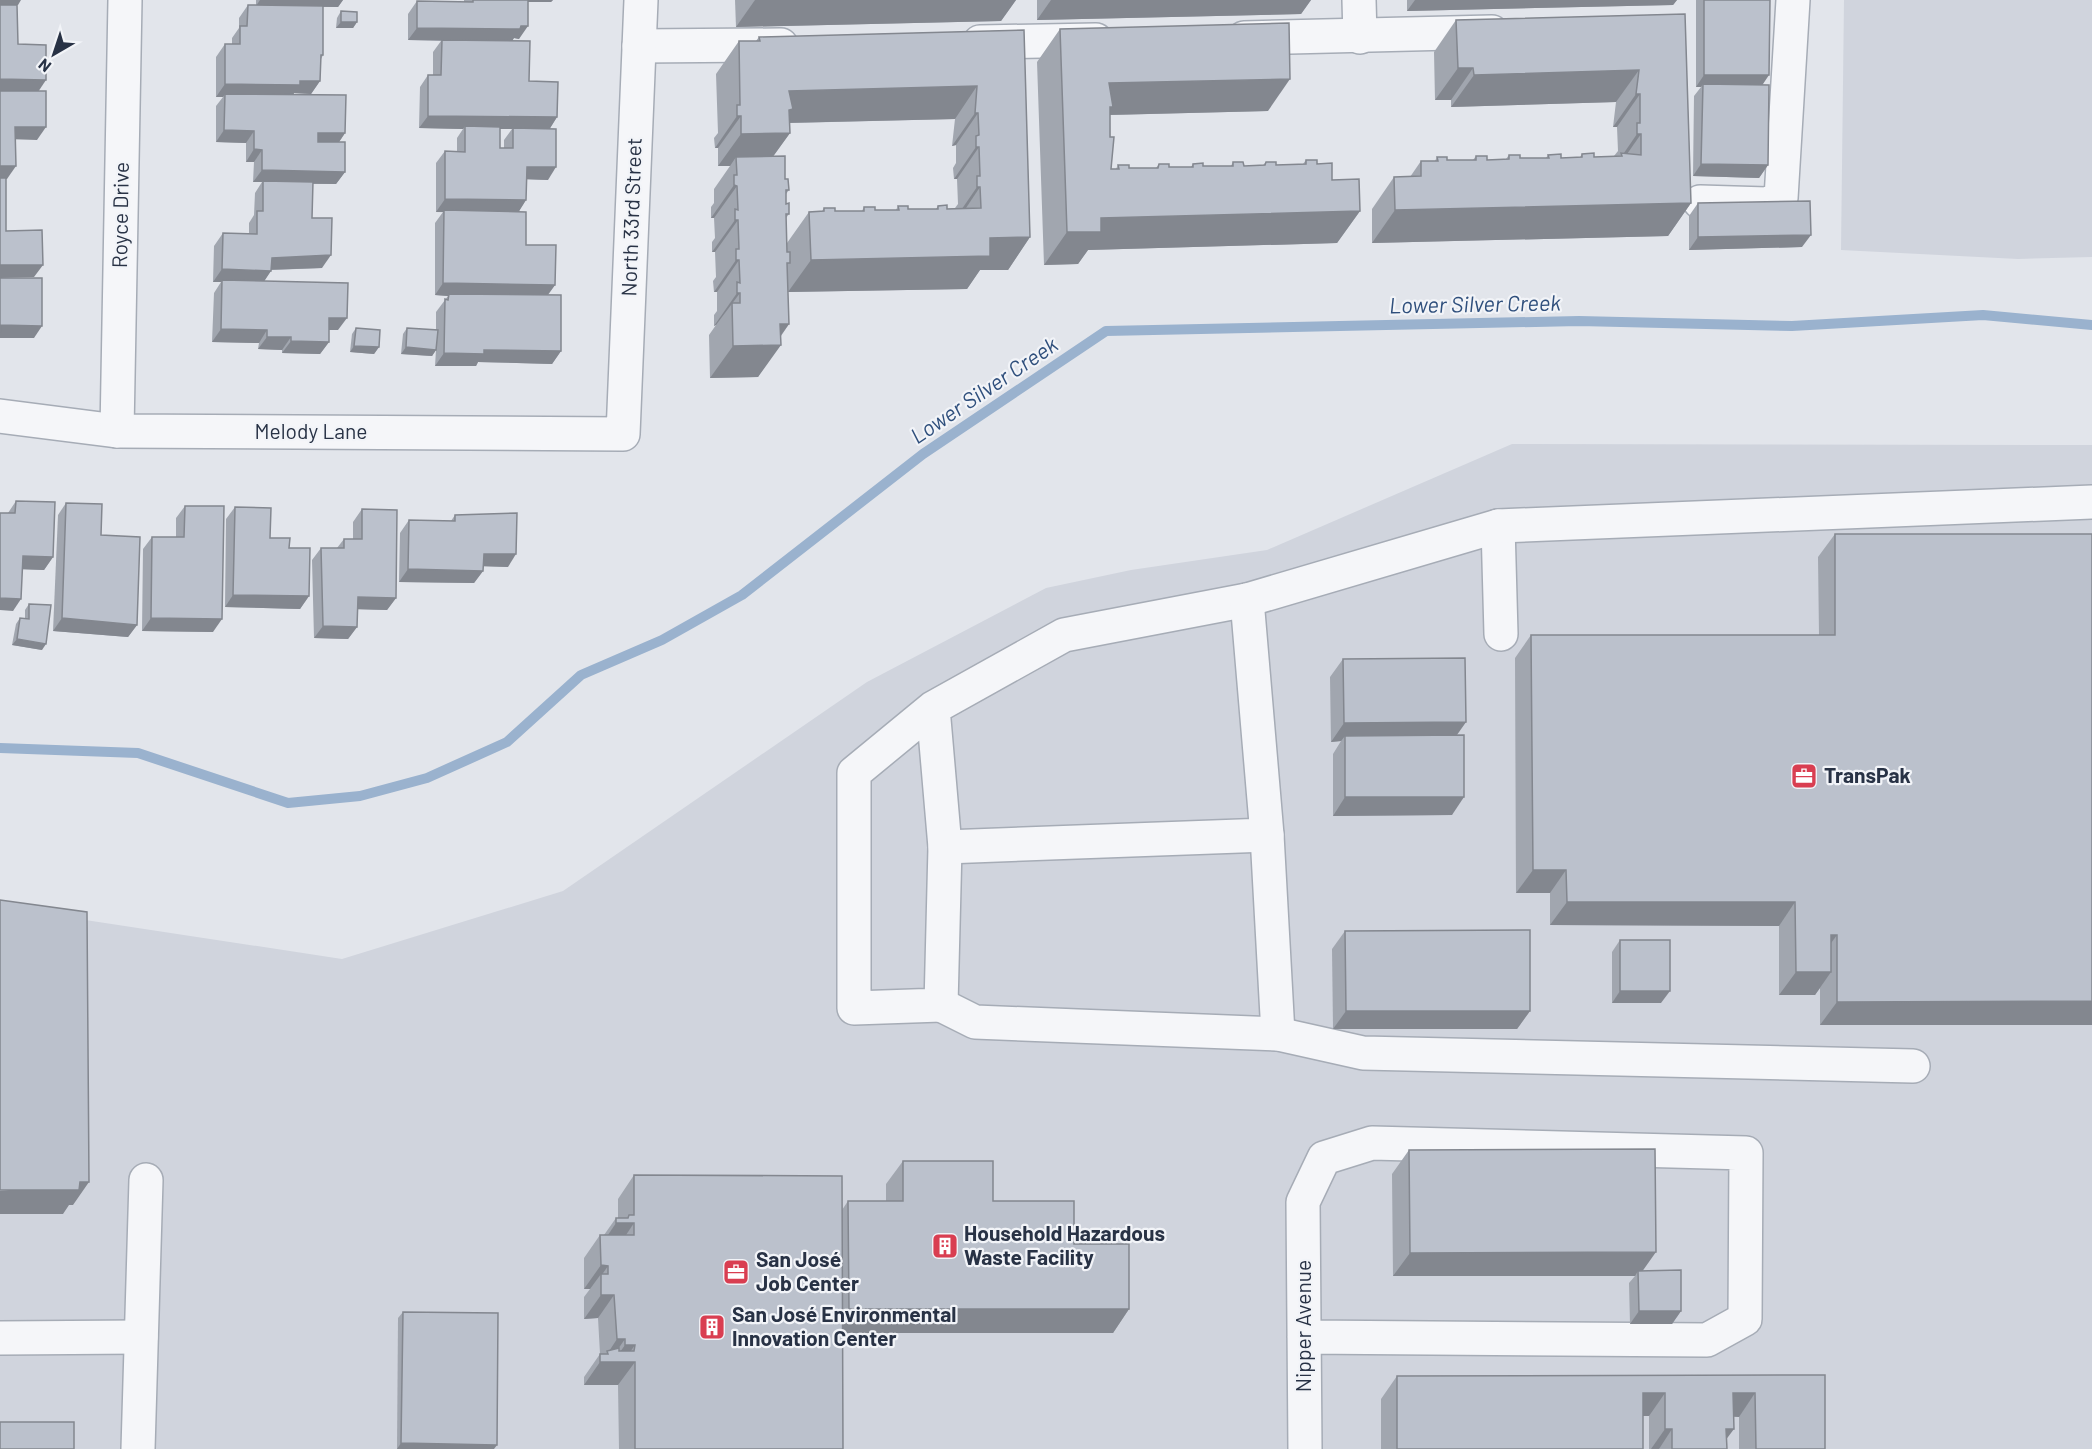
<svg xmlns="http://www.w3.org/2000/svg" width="2092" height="1449" font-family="Barlow,sans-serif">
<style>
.built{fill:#d0d4dd}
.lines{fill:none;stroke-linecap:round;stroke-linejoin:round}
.stream{stroke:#9ab2ce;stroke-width:10}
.minor-casing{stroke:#a6acb6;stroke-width:36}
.minor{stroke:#f5f6f9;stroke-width:33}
.wall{fill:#a1a6af;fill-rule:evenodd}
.shaded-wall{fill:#83878f}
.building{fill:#bbc1cc;stroke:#83878f;stroke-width:1.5}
.labels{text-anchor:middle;stroke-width:4.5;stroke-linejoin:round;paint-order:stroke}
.street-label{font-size:21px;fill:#283245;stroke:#f2f4f8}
.poi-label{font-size:21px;font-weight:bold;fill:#283245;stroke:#f2f4f8;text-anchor:start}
.water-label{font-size:22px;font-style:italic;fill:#2f4f7c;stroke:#f2f4f8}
</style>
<rect width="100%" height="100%" fill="#e2e5eb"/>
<g class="built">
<path d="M1844 0H2092V257L2018 259 1841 250Z"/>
<path d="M1512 444 2092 445V1449H0V907L342 959 563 891 867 682 1046 588 1131 570 1267 550Z"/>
</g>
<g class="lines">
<path class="stream" d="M0 748 138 753 288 803 360 796 427 778 507 742 581 675 662 640 742 595 923 454 1106 331 1579 321 1792 326 1983 315 2092 325"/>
<defs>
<g id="minor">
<path d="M1359 0 1360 37"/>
<path d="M1244 38 1492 32"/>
<path d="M980 42 1096 40"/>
<path d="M639 46 781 45"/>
<path d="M1700 202 1767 204 1781 198 1793 0"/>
<path d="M0 416 117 431 623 434 641 0"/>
<path d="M117 431 125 0"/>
<path d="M1498 526 1501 634"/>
<path d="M933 708 945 847 941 1005 854 1008V773L933 708 1064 635 1247 600 1498 526 2092 502"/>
<path d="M1267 835 1278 1034"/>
<path d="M945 847 1267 835 1247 600"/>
<path d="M941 1005 975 1022 1278 1034 1363 1053 1913 1066"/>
<path d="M1304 1337 1707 1340 1745 1319 1746 1153 1372 1143 1324 1158 1303 1202 1305 1449"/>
<path d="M0 1338 141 1337"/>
<path d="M138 1449 146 1180"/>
</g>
</defs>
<use href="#minor" class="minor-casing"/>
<use href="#minor" class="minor"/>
</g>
<g class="wall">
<path d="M256 0H343L338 7H323V55L321 59 320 81 311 94 294 93V94L345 133 339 142 345 172 336 184H313L312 218 322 268 271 270 264 281 338 330H329V342L320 354 282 353V350L258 349 259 343 212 342 214 293 221 282H213L214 246 223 233 249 234V223L254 215 255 193 262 182H253L254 162H246V143L216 142V106L223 97H216V57L225 44H232V38L239 28V18L248 5 256 6Z"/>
<path d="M464 0H553L551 2H528L519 39 514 38 512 41 529 81 557 117 550 128 548 180 526 179V200L518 212 526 245 555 285 548 295 561 351 552 364 478 362 476 366H435L436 350 432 356 401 354 403 334 407 328 436 330V312L448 296 435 295V223L443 212H436V163L445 151H457V138L463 129 419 128 420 87 428 75H433V52L441 41 408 40V14L417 1 464 2ZM500 129H512L504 140V148H500Z"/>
<path d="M735 0H1016L1001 21 736 27Z"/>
<path d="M1037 0H1311L1301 14 1037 20Z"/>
<path d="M1407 0H1677L1673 5 1407 11Z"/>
<path d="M1696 0H1770L1762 85 1768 165 1759 178 1693 176 1694 96 1701 87H1696Z"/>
<path d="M341 11 357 22 353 28H336L337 18Z"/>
<path d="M1685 14 1691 203 1668 236 1372 243V209L1394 177H1410L1421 161H1435L1437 157 1447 160H1473L1476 156 1487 160 1506 159 1509 155 1520 158H1546L1548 155 1561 158 1580 157 1582 154 1594 157 1614 156 1618 151 1617 127H1613L1616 102 1451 107V100H1435L1434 52 1456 20Z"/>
<path d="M1060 29 1268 111 1110 115 1111 169H1116L1118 165 1129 168H1156L1159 164 1169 167H1191L1193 164 1203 166H1231L1233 162 1244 166 1263 165 1266 162 1276 165 1303 164 1306 160 1317 164 1360 211 1337 243 1088 250 1078 264 1044 265 1037 62Z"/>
<path d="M1024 30 1030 237 1008 270H980L967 289 788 292 789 324 781 336 758 377 710 378 709 335 716 325 714 326V315L717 311V292H714L713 281 716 277 715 252H712V242L715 238 714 218H711V207L714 203V189L730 166H718V148H715L714 138 718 133 716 74 739 41H756L759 37ZM955 119 952 146 956 145V163L953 168 954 179H957L958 204 955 208 947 209 938 206 936 209H908L898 206 896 210H875L864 207 862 211H835L824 208 822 211 809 212 787 243 786 218 789 214 786 204V194L789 190 785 179 773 156 790 133V123Z"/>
<path d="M1698 203 1802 247 1689 250V216Z"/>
<path d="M356 328 379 347 374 354 350 352 352 334Z"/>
<path d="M16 501 53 557 44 570 23 569 13 611 8 513Z"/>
<path d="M66 503 101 535 137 625 128 637 53 631 58 515Z"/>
<path d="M185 506 213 632 142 631 143 549 152 537H176V518Z"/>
<path d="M235 507 270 538 289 548 309 596 300 609 225 607 226 519Z"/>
<path d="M362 509 396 598 387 610 357 609V627L348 639 314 638 312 560 321 548H337L344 539H353V522Z"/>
<path d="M455 515 508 567 483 566V571L474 583 399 582 400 533 409 520 451 521Z"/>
<path d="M1835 534H2092V1025H1820V988L1815 995H1779V926L1550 925V893H1516L1515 658 1531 635H1819L1818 557Z"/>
<path d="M29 604 42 650 12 645 16 624 20 618H25V610Z"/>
<path d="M1343 659 1466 722 1457 735 1452 815 1333 816V754L1341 741 1331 742 1330 677Z"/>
<path d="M1345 931 1530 1011 1517 1029H1333L1332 949Z"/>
<path d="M1620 940 1661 1003H1612V952Z"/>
<path d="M1409 1150 1643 1271 1681 1311 1672 1324H1630L1629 1283 1635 1276H1393L1392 1174Z"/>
<path d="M903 1161 993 1201 1074 1244 1129 1309 1113 1333H843V1449H619L618 1385H584V1377L600 1354 598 1318 584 1319V1297L590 1289H584V1258L600 1235H604L616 1218H618V1199L634 1175 842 1210 848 1201H886V1184Z"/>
<path d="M403 1312 494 1449H397L398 1318Z"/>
<path d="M1825 1375V1449H1739V1417L1734 1416 1726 1439 1727 1449H1649V1416H1643V1449H1381V1399L1397 1376Z"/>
</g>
<g class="shaded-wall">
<path d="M0 0H21L18 5H0Z"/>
<path d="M260 0H343L338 7 256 6Z"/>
<path d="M521 0H553L551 2H519Z"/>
<path d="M755 0H1016L1001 21 736 27Z"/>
<path d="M1051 0H1311L1301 14 1037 20Z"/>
<path d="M1415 0H1677L1673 5 1407 11Z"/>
<path d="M341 22H357L353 28H336Z"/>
<path d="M521 26H528L519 39 514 38 512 41 408 40 417 28Z"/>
<path d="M1458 68H1473L1451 100H1435Z"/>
<path d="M1639 70 1616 102 1451 107 1474 75Z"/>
<path d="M1704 75H1769L1761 87 1703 84 1701 87H1696Z"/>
<path d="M0 79 46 80 38 92H0Z"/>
<path d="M1290 79 1268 111 1107 115 1109 83Z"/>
<path d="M300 81H320L311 94 294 93 292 97 225 94 223 97H216L225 84Z"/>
<path d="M977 86 955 119 783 123 790 133 767 165 736 157 730 166H718L741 134 789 91Z"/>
<path d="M1636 94H1640L1617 127H1613Z"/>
<path d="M975 113H978L956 145 952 146Z"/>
<path d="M428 116 557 117 549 130 513 128 512 129H465V126L463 129 419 128Z"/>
<path d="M737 116H741L718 148H715Z"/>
<path d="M15 127H46L37 140 7 139Z"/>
<path d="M224 130 254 131 246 143 216 142Z"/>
<path d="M318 133H345L337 145H309Z"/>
<path d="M1637 134H1641L1618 167 1615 166Z"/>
<path d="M976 147H979L957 179H954Z"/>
<path d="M254 149 262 150 254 162H246Z"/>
<path d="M1701 164 1768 165 1759 178 1693 176Z"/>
<path d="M0 166H16L7 179H0Z"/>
<path d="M527 167H556L548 180 518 179Z"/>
<path d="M262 170 345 172 336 184 263 183V181L262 182H253Z"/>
<path d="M734 185 737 186 714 218H711Z"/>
<path d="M977 187H980L958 220 955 219Z"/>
<path d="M445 199 526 200 518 213 436 212Z"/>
<path d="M1691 203 1668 236 1372 243 1395 210Z"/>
<path d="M1360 211 1337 243 1088 250 1078 264 1044 265 1067 232 1101 218Z"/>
<path d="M735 220H738L715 252H712Z"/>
<path d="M1811 235 1802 247 1689 250 1698 237Z"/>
<path d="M1030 237 1008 270H980L967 289 788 292 811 260 990 238Z"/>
<path d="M331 255 322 268 263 270 272 258Z"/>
<path d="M736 260H739L717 292H714Z"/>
<path d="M0 265H43L34 277 0 278Z"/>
<path d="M222 269 271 271 263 283 222 280 221 282H213Z"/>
<path d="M443 283 555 285 546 297 449 294 448 296 435 295Z"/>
<path d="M737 293H740L716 325 714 326Z"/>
<path d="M329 318H347L338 330H321Z"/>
<path d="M780 324H789L774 345H781L758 377 710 378 733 346Z"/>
<path d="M1 325 42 326 34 338H0V327Z"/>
<path d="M221 329 267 330 259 343 212 342Z"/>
<path d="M267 337H291L282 350 258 349Z"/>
<path d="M291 341 329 342 320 354 282 353Z"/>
<path d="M354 346 379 347 374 354 350 352Z"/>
<path d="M406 347 436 350 432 356 401 354Z"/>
<path d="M484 350 561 351 552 364 478 362 476 366H435L444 353Z"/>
<path d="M484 554H516L508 567 475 566Z"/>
<path d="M23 556 53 557 44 570 14 569Z"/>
<path d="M408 569 483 571 474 583 399 582Z"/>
<path d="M233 595 309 596 300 609 225 607Z"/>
<path d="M358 597 396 598 387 610 349 609Z"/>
<path d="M0 598 21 599 13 611 0 610Z"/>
<path d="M62 618 137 625 128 637 53 631Z"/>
<path d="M151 618 222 619 213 632 142 631Z"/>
<path d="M323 626 357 627 348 639 314 638Z"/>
<path d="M17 639 46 644 42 650 12 645Z"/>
<path d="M1466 722 1453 740 1345 736 1341 741 1331 742 1344 723Z"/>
<path d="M1345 797H1464L1452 815 1333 816Z"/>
<path d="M1533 870H1566L1550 893H1516Z"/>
<path d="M1567 902H1795L1779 926 1550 925Z"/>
<path d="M1831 935H1837L1820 958Z"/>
<path d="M1796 972H1831L1815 995H1779Z"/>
<path d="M1620 991H1670L1661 1003H1612Z"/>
<path d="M2092 1001V1025H1820L1837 1002Z"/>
<path d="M1346 1011H1530L1517 1029H1333Z"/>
<path d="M80 1182H89L73 1205H69L63 1214H0V1191Z"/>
<path d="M616 1223H634L618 1247H600Z"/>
<path d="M1656 1252 1639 1276 1638 1271 1635 1276H1393L1410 1253Z"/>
<path d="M601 1265 608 1266 601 1276V1274L590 1289H584Z"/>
<path d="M601 1295H614L598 1318 584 1319Z"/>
<path d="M849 1309H1129L1113 1333H832Z"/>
<path d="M1639 1311H1681L1672 1324H1630Z"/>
<path d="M617 1339H625L609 1362H613L625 1345H635L623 1362H635L618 1385H584L600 1362H602Z"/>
<path d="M1643 1393H1665L1649 1416H1626Z"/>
<path d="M1733 1393H1755L1739 1417 1717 1416Z"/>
<path d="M1665 1429H1672L1659 1449H1651Z"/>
<path d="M1726 1429H1734L1719 1449Z"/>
<path d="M401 1443 497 1445 494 1449H397Z"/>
</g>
<g class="building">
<path d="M473 0H528V26H521L520 29 417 28V1L473 2Z"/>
<path d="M1704 0H1770L1769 75H1704Z"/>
<path d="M0 5H17L18 44 46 45V80L0 79Z"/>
<path d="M248 5 323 6V55H321L320 81H300V85L225 84V44H240V26H247Z"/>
<path d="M341 11 357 12V22H341Z"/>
<path d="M1685 14 1691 203 1395 210 1394 177 1421 176V161H1438L1437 157H1447V160H1476V156H1487V160L1509 159V155H1520V158H1549L1548 155 1561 154V158L1582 157V154L1594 153V157L1622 156 1621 153 1641 155V134H1637V123H1640V94H1636L1639 70 1474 75 1473 68H1458L1456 20Z"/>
<path d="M1289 23 1290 79 1109 83 1113 107H1110V137H1114L1111 169H1119L1118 165H1129V168H1158L1159 164H1169V167H1193V164L1203 163V166H1233V162H1243L1244 166 1265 165 1266 162H1276V165L1306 164V160H1317V164L1332 163V180L1359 179 1360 211 1101 218V232H1067L1060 29Z"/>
<path d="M1024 30 1030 237 990 238V256L811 260 809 212 824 211V208H835V211H864V207H875V210H899L898 206H908V209H938V206L947 205V209L981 208 980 187H977V176H980L979 147H976V136L979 135 978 113H975L977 86 789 91 793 109 789 110 790 133 741 134V116H737V105H740L739 41H760L759 37Z"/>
<path d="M442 40 530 41 529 81 558 82 557 117 428 116V75H441Z"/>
<path d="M1703 84 1769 85 1768 165 1701 164Z"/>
<path d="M0 91H46V127H15L16 166H0Z"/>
<path d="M225 94 346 95 345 133H318V142H345V172L262 170V150L254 149V131L224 130Z"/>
<path d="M465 126 500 127V148H513V128L556 129V167H527L526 200 445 199V151L465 152Z"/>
<path d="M785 156V179H788L789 190H786V204L789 203V214H786L787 252H790V263H787L789 324H780L781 345 733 346 732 303H740V293H737V282L740 283 739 260H736V249H739L738 220H735V209L738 210 737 186 734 185V175H737L736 157Z"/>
<path d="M0 178H6V231L42 230 43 265H0Z"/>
<path d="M263 181 313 182 312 218H332L331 255 272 258 271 271 222 269 223 233 257 234V211H263Z"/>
<path d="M1810 201 1811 235 1698 237V203Z"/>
<path d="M444 210 526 212V245H556L555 285 443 283Z"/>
<path d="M0 278H42V326L1 325V332H0Z"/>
<path d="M222 280 348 283 347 318H329V342L291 341V337H267V330L221 329Z"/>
<path d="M449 294 561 295V351L484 350V354L444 353 445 299 448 300Z"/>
<path d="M356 328 380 330 379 347 354 346Z"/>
<path d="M407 328 438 330 436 350 406 347Z"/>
<path d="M16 501 55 502 53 557 23 556 21 599 0 598V513H15Z"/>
<path d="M66 503 102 504 101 535 140 537 137 625 62 618Z"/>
<path d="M185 506H224L222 619 151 618 152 537H184Z"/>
<path d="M235 507 271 508 270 538H290L289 548H310L309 596 233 595Z"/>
<path d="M362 509 397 510 396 598 358 597 357 627 323 626 321 548H344V539H362Z"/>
<path d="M517 513 516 554H484L483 571 408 569 409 520 455 521V515Z"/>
<path d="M1835 534H2092V1001L1837 1002V935H1831V972H1796L1795 902H1567L1566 870H1533L1531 635H1835Z"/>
<path d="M29 604 51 605 46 644 17 639 20 618 29 619Z"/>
<path d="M1465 658 1466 722 1344 723 1343 659Z"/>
<path d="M1464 735V797H1345V736Z"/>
<path d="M0 900 87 912 89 1182H80L79 1190H0Z"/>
<path d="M1530 930V1011H1346L1345 931Z"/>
<rect x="1620" y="940" width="50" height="51"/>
<path d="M1655 1149 1656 1252 1410 1253 1409 1150Z"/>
<path d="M903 1161H993V1201H1074V1244H1129V1309H849L848 1201H903Z"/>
<path d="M634 1175 842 1176 843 1449H635V1362H600V1354H608L607 1351 619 1348V1351H634L635 1345H625V1339H617L614 1295H601V1274H608V1266L601 1265 600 1235H634V1223H616V1218H628L629 1215H634Z"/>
<path d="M1681 1270V1311H1639L1638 1271Z"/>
<path d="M403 1312 498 1313 497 1445 401 1443Z"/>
<path d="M1825 1375V1449H1756L1755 1393H1733L1734 1429H1726L1727 1449H1672V1429H1665V1393H1643V1449H1397V1376Z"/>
<rect x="0" y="1422" width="74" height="27"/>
</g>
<defs>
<symbol id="office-square" viewBox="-11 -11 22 22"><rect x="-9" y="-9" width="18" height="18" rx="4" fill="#d93e51" stroke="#f2f4f8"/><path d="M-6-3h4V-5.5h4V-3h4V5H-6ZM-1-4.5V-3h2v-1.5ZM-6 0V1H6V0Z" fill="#fff"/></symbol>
<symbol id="building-square" viewBox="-11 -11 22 22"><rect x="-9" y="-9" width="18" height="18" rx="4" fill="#d93e51" stroke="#f2f4f8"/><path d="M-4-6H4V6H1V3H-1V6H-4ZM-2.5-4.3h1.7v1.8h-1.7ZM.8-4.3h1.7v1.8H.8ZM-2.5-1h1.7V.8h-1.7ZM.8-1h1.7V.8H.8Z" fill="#fff"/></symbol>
</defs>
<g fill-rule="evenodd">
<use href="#office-square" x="1789" y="761" width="30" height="30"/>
<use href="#building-square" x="930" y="1231" width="30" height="30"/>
<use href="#office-square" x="721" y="1257" width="30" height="30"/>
<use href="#building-square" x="697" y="1312" width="30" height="30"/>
</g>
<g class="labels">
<g class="street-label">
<text transform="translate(121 215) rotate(-89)" y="7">Royce Drive</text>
<text transform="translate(632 217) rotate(-88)" y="7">North 33rd Street</text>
<text x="311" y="439">Melody Lane</text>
<text transform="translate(1304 1326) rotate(-90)" y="7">Nipper Avenue</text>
</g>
<g class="poi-label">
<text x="1824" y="783">TransPak</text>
<text x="964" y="1241">Household Hazardous<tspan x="964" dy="24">Waste Facility</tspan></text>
<text x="756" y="1267">San José<tspan x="756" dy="24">Job Center</tspan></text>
<text x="732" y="1322">San José Environmental<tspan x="732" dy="24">Innovation Center</tspan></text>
</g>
<g class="water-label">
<text transform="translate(1475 304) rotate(-1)" y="8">Lower Silver Creek</text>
<text transform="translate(984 390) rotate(-34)" y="8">Lower Silver Creek</text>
</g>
</g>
<g transform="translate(54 54) rotate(219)" stroke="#f2f4f8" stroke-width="4.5" paint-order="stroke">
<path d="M0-4.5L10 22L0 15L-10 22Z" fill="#283245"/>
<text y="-9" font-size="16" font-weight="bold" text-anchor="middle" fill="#283245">N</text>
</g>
</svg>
